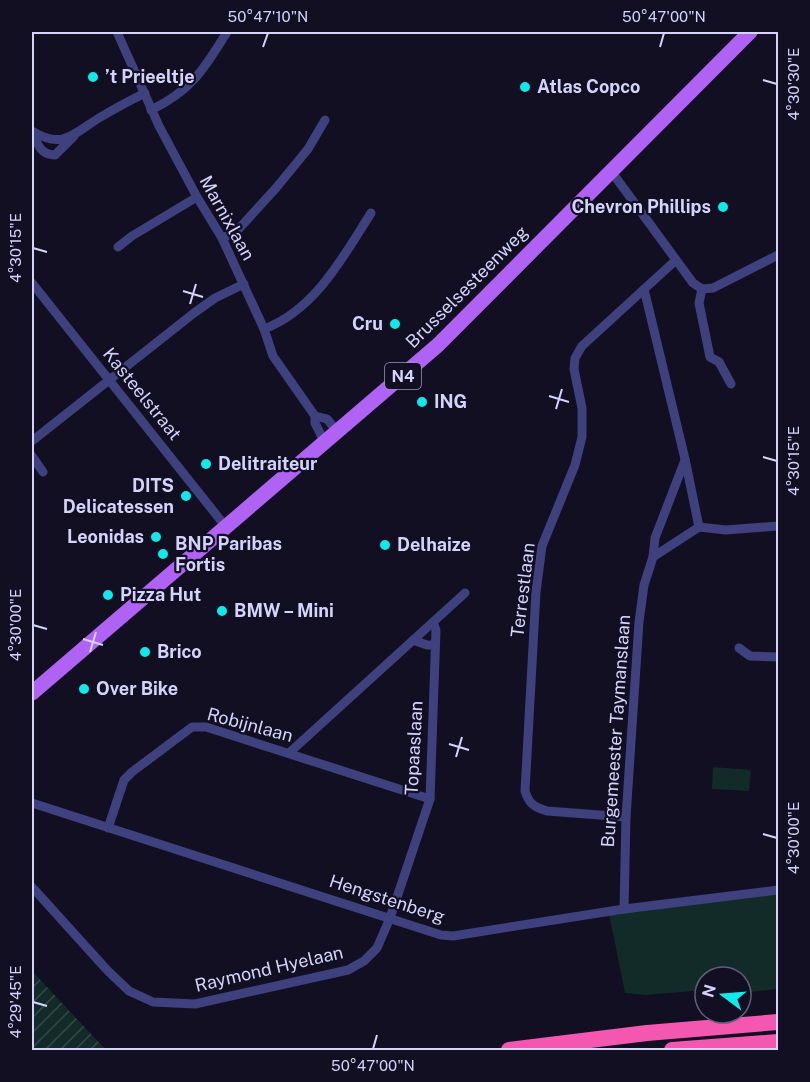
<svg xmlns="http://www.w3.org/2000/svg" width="810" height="1082" font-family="'Public Sans',sans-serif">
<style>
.grass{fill:#132b28}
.garden{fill:url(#garden-furrows)}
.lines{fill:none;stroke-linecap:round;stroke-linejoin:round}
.street{stroke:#3e417d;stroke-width:9}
.primary{stroke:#af62f3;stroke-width:15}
.highway{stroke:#f357b0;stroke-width:16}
.ticks{fill:none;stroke:#d4d3fc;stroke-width:2}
.poi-dot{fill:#11e8e9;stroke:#110f21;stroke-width:2}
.labels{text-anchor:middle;stroke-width:4.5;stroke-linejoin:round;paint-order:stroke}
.shield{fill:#110f21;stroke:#9a98ba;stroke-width:1.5}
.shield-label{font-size:16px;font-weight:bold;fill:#d4d3fc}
.poi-label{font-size:18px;font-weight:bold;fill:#d4d3fc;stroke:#110f21;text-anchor:start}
.street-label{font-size:18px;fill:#d4d3fc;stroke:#110f21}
.neatline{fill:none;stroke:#d4d3fc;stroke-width:2}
.ticks-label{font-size:15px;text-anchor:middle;fill:#d4d3fc}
</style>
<defs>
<pattern id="garden-furrows" width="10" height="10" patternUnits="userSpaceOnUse" patternTransform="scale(1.5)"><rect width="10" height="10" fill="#132b28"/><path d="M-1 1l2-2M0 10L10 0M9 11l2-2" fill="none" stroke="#344948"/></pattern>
</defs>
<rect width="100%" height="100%" fill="#110f21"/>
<g class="grass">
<path d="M713 767 751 770 749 791 712 789Z"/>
<path d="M778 894V989L741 993V977H705V990L646 995 625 993 609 914Z"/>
</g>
<path class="garden" d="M32 971 106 1050H32Z"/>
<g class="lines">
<g class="street">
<path d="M117 32 159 126 197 197 222 238 264 329 273 356 315 416V423L325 443"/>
<path d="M151 110C192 90 204 69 227 32"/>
<path d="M32 131C63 150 73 134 99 118 114 109 129 101 145 93"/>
<path d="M32 132C38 144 40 155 55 155L74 136"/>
<path d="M611 171 693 283 702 289"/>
<path d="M222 238 235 233 276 188 308 149 325 120"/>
<path d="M118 247 132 236 197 197"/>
<path d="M32 283 226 527"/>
<path d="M702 289 699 303 710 357 719 362 731 384"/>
<path d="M702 289 713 288 778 255"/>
<path d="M264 329C315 310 343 257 371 213"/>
<path d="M315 416 327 419 338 432"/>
<path d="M32 441 194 313 215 298 244 284"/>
<path d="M32 456 43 472"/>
<path d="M699 527 726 530 778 526"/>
<path d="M653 557 655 538 685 460"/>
<path d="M413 640 427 645H435"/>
<path d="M739 648 750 656 778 657"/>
<path d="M289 753 465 593"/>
<path d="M32 803 441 935 453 936 624 909 778 890"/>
<path d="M626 817 547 811C534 807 529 804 525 791L536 592 542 546 575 465 582 437V408L574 369 575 358 582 346 676 260"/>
<path d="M108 828 124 780 132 772 192 727H206L430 799"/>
<path d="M32 887 107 970 129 991 153 1002 195 1004 348 970 364 961 377 948 390 918 430 799 436 630 433 622"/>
<path d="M624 909 626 817 639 622 644 585 653 557 699 527 685 459 644 289"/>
</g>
<path class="primary" d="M32 693 438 345 750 32"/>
<g class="highway">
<path d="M509 1050 647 1033 778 1022"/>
<path d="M672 1050 778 1042"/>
</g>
</g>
<path class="ticks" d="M263 47 268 33M660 47 664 33M763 80 777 84M33 248 47 252M183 291 203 297M190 304 196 284M549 396 569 402M556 409 562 389M763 457 777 461M33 625 47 629M83 639 103 645M90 652 96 632M449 744 469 750M456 757 462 737M763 834 777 838M33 1002 47 1006M373 1049 377 1035"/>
<g class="poi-dot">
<circle cx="93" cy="77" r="6"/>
<circle cx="525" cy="87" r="6"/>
<circle cx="723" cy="207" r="6"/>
<circle cx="395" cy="324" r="6"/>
<circle cx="422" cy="402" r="6"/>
<circle cx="206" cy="464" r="6"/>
<circle cx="186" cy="496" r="6"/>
<circle cx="156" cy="537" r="6"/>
<circle cx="385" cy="545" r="6"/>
<circle cx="163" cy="554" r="6"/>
<circle cx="108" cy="595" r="6"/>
<circle cx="222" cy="611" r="6"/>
<circle cx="145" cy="652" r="6"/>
<circle cx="84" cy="689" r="6"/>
</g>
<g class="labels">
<rect class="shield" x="385" y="363" width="36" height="26" rx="4.5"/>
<g class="shield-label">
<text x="403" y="382">N4</text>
</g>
<g class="poi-label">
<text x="105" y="83">’t Prieeltje</text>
<text x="537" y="93">Atlas Copco</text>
<text x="711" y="213" text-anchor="end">Chevron Phillips</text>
<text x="383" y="330" text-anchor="end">Cru</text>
<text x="434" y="408">ING</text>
<text x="218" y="470">Delitraiteur</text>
<text x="174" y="492" text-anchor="end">DITS<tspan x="174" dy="21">Delicatessen</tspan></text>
<text x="144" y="543" text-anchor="end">Leonidas</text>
<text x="175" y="550">BNP Paribas<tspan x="175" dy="21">Fortis</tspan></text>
<text x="397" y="551">Delhaize</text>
<text x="120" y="601">Pizza Hut</text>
<text x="234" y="617">BMW – Mini</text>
<text x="157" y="658">Brico</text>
<text x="96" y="695">Over Bike</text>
</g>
<g class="street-label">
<text transform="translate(227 218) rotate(61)" y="6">Marnixlaan</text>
<text transform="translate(467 287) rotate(-45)" y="6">Brusselsesteenweg</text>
<text transform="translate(142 394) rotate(51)" y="6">Kasteelstraat</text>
<text transform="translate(523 590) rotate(-83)" y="6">Terrestlaan</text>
<text transform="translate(250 725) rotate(15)" y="6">Robijnlaan</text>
<text transform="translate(616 731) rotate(-86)" y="6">Burgemeester Taymanslaan</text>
<text transform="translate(414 748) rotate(-87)" y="6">Topaaslaan</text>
<text transform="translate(387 899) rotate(18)" y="6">Hengstenberg</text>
<text transform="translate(269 969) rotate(-13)" y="6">Raymond Hyelaan</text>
</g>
</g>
<rect width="810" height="1082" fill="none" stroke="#110f21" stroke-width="66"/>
<g transform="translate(723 995) rotate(286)"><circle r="28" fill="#110f21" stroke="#5f5d79" stroke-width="1.5"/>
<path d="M0-4.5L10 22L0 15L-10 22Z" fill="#11e8e9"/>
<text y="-9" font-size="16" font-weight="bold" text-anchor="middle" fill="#d4d3fc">N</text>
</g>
<rect x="33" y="33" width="744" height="1016" class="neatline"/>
<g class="ticks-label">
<text x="268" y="22">50°47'10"N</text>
<text x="664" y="22">50°47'00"N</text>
<text transform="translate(794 84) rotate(-90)" y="5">4°30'30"E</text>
<text transform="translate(16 248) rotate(-90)" y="5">4°30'15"E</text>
<text transform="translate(794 461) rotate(-90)" y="5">4°30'15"E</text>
<text transform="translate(16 625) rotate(-90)" y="5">4°30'00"E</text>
<text transform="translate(794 838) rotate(-90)" y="5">4°30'00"E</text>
<text transform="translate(16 1002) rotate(-90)" y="5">4°29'45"E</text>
<text x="373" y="1071">50°47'00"N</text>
</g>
</svg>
